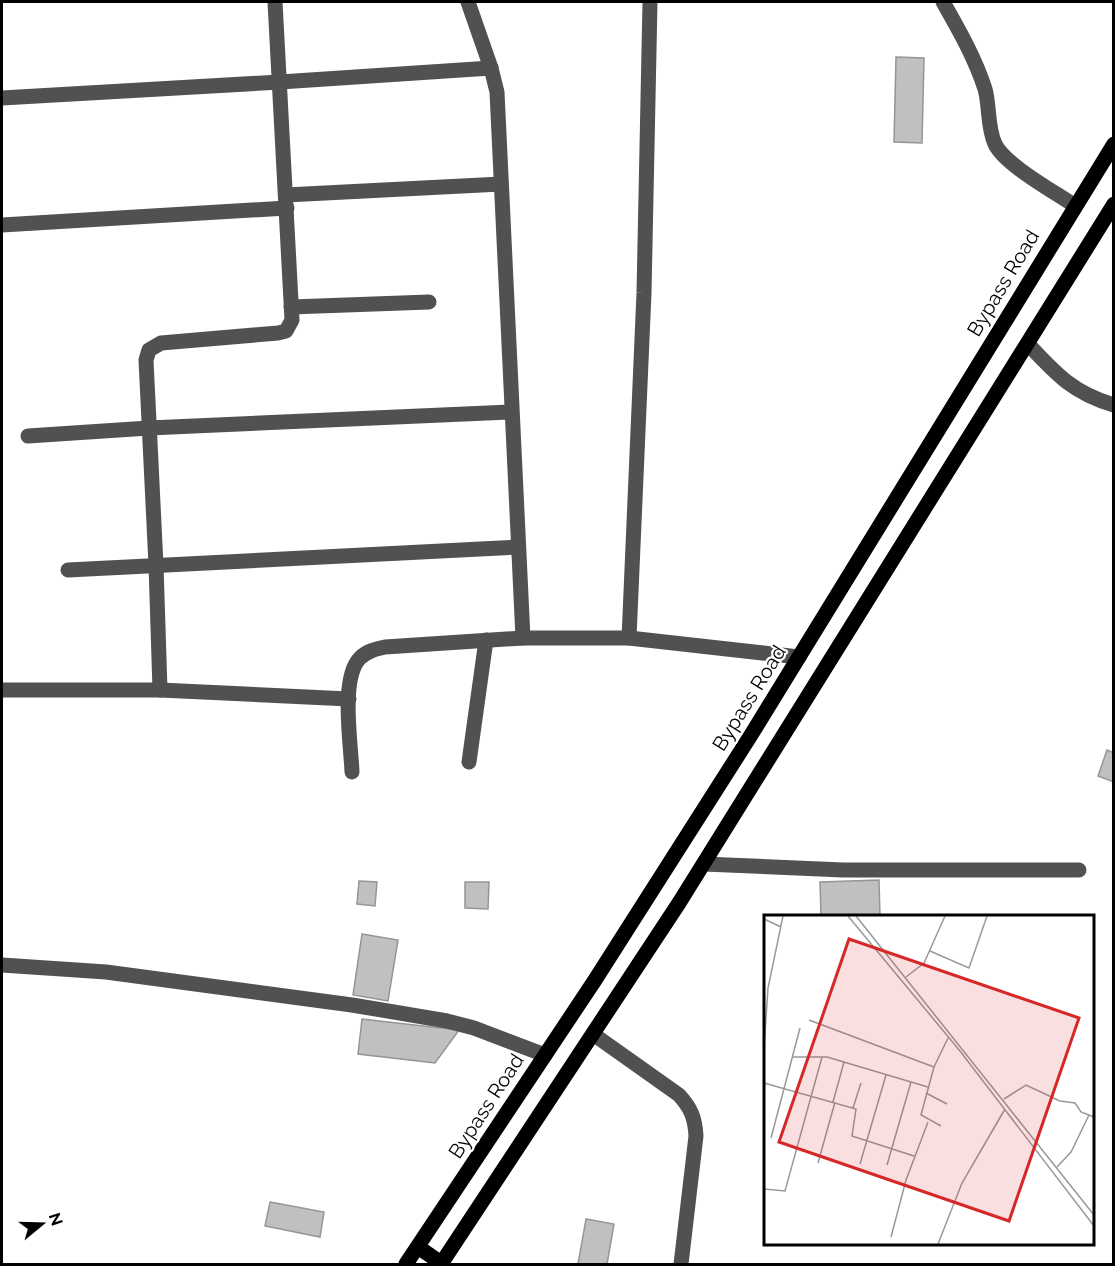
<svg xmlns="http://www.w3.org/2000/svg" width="1115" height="1266" font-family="Raleway,sans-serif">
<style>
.building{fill:#c0c0c0;stroke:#959595;stroke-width:1.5}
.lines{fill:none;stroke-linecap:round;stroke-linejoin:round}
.minor{stroke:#515151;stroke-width:15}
.major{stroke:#000;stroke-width:15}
.labels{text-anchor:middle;stroke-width:4.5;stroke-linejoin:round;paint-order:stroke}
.street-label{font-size:20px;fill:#000;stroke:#fff}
.inset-road{fill:none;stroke:#999;stroke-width:1.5}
.view{fill:#d62828;fill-opacity:0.15;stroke:#d62828;stroke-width:3}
.inset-edge{fill:none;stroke:#000;stroke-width:3}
</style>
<rect width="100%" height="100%" fill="#fff"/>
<g class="building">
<path d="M896 57 924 58 922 143 894 142Z"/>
<path d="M1107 750 1114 753V782L1098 776Z"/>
<path d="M879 880 880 916H821L820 882Z"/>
<path d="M359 881 377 882 375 906 357 904Z"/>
<path d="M465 882H489L488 909 465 908Z"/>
<path d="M362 934 398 940 388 1001 353 995Z"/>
<path d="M362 1019 459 1030 435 1063 358 1054Z"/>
<path d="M270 1202 324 1212 320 1237 265 1226Z"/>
<path d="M586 1219 614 1224 607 1264H578Z"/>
</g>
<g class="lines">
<g class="minor">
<path d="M468 2 491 68 497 92 523 638"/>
<path d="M943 2C959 30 975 58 985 89 990 107 987 127 995 144 1005 165 1055 192 1075 206"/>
<path d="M2 98 280 82 491 68"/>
<path d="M286 195 501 184"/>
<path d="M2 225 287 208"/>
<path d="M291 307 429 302"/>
<path d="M1028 344C1056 374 1073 393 1114 405"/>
<path d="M28 436 149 428 511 412"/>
<path d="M68 570 518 547"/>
<path d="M629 638 644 293 650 2"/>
<path d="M2 690H160L349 699"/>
<path d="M160 690 156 565 146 360 149 350 161 343 278 333 286 331 292 320 275 2"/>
<path d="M469 762 486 640"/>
<path d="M352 772C351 744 340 678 360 658 367 651 376 649 385 647L523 638H629L799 657"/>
<path d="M704 864 843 870H1079"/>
<path d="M2 965 106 972 352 1005 447 1021 474 1028 545 1055"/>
<path d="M593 1034 679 1095C691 1108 695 1118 696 1136L681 1264"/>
</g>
<g class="major">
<path d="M418 1247 441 1263"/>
<path d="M406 1264 595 980 751 735 1114 144"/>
<path d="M441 1264 679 903 1114 204"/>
</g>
</g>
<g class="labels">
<g class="street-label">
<text transform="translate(1003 283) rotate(-59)" y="7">Bypass Road</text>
<text transform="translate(749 698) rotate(-58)" y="7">Bypass Road</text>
<text transform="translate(486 1106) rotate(-57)" y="7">Bypass Road</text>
</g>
</g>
<g transform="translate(764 915)">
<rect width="330" height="330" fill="#fff"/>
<path class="inset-road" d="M84 1 196 136 330 311M92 1 330 300M0 4 17 12M166 36 205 53 223 1M142 62 160 48 181 1M45 105 170 152M0 133 4 73 19 1M29 142H63L164 172M0 168 92 194 88 221 150 241M162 178 183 189M240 184 262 170 296 186 311 188 317 197 330 202M69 187 80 147M89 193 97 168M177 211 157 200 170 152 184 123M7 223 36 113M54 248 71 187M96 249 122 160M123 250 147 167M293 252 307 237 325 200M0 274 21 276 58 142M127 322 142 265 164 207M174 329 198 268 241 194"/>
<path class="view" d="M85 24 315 103 245 306 15 227Z"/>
<rect width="330" height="330" class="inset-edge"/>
</g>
<rect width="1115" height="1266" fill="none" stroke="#000000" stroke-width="6"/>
<g transform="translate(42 1224) rotate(71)" stroke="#ffffff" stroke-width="4.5" paint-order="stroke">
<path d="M0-4.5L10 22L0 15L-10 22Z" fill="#000000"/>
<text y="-9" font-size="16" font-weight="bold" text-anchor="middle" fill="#000000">N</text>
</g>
</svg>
